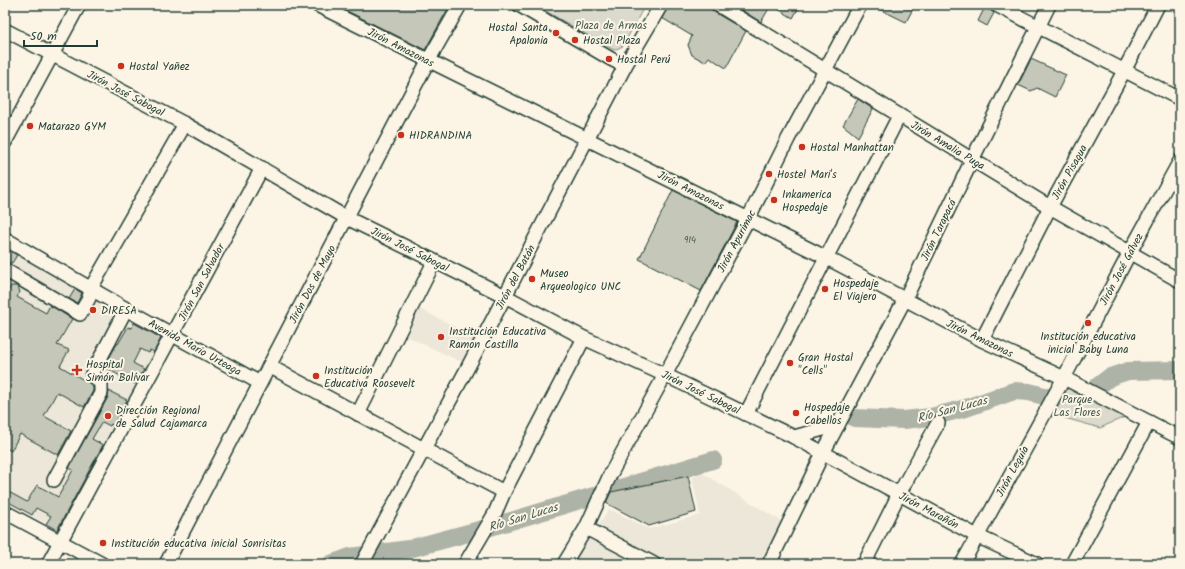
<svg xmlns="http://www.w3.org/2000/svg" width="1185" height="569" font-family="Kalam,sans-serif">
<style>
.built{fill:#ece7d8}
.green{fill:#dcdacc;stroke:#7e8c80}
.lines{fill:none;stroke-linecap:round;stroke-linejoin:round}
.river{stroke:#aeb3a7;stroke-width:18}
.building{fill:#c5c7b9;stroke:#1f3d34}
.minor-casing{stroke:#1f3d34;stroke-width:16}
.minor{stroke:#fcf5e5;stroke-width:13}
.poi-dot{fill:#c8321e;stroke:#fcf5e5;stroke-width:1.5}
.labels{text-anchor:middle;stroke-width:4;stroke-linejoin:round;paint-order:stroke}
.number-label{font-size:9px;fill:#486055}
.park-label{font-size:11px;fill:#455c52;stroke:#fcf5e5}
.poi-label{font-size:11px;fill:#1f3d34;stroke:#fcf5e5;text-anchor:start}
.street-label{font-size:11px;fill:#1f3d34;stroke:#fcf5e5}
.water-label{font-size:12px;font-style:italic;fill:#435a51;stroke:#fcf5e5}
</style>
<rect width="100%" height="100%" fill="#fcf5e5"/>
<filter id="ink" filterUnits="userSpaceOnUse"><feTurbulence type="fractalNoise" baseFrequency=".025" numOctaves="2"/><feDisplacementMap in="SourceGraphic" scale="8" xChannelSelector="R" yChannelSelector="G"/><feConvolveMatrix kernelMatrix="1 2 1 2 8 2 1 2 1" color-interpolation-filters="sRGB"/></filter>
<g filter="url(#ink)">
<g class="built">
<path d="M5 242 166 338 61 532 5 501Z"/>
<path d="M418 308 479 339 466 364 404 335Z"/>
<path d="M704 474 784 523 764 564H666L598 525 609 509 649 529 700 515 692 477Z"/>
<path d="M588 536 644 564H572Z"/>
</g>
<g class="green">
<path d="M535 5H645L623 46 614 50Z"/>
<path d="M1070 384 1129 415 1100 428 1054 415Z"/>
</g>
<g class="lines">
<g class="river">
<path d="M1097 387 1110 377 1128 371 1180 370"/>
<path d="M854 418 904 420 931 417 966 408 1014 391 1029 392 1048 397"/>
<path d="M331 564 350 557 409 549 494 526 713 460"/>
</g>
</g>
<g class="building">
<path d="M335 5H450L425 50Z"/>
<path d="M669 5H710L711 9 714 12 746 31 726 68 709 57 705 62 692 55 688 45 692 36 662 18Z"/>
<path d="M733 5H800L793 18 771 5 761 22Z"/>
<path d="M871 5H915L906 22Z"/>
<path d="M986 5H988L990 10 994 13 987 26 978 21Z"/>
<path d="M1031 59 1066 75 1055 97 1037 88 1031 91 1018 85Z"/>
<path d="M858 99 873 109 858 137 843 125Z"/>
<path d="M673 190 737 222 701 291 639 259Z"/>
<path d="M5 248 17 255 12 263 5 260Z"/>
<path d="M11 286H16L18 287 20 292 17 297 46 313 50 305 72 319 57 345 69 350 60 366 89 383 93 387V391L84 407 57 392 44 416 71 431 58 455 20 434 11 451 5 447V289L8 291Z"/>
<path d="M75 289 82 293 77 303 69 299Z"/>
<path d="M134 323 161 338 154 352 150 350 148 353 140 349 133 363 144 369 135 384 104 367 117 344H118L128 327 131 328Z"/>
<path d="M109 392V391L127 400 114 425 111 424 110 426 102 422 92 439 103 445 57 530 46 524 51 516 36 508 32 515 5 500V490L27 502 37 485 58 497 73 470 69 468 108 397Z"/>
<path d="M688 476 696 512 649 526 606 503 611 492Z"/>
</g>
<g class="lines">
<defs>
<g id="minor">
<path d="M317 5 827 258 982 340 1064 378 1180 438"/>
<path d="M519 5 611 59 625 66"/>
<path d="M718 5 1050 207 1180 281"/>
<path d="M996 5 1180 99"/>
<path d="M5 30 185 124 347 218 505 296 584 338 665 375 794 437 977 536 1037 564"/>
<path d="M5 142 79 5"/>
<path d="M5 239 126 309 260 383"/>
<path d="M5 270 80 314 89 298 91 288 185 124"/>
<path d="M982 340 1050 207 1124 71 1158 5"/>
<path d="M269 366 504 492"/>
<path d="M358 414 434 262"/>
<path d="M746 414 899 116"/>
<path d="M794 437 838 425"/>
<path d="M54 480 101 393V384L92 374 126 309"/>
<path d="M5 512 102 564"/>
<path d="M586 528 654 564"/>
<path d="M48 564 262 168"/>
<path d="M166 564 428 61 460 5"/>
<path d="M362 564 468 367 625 66 661 5"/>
<path d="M465 564 495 513 504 492 584 338"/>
<path d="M564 564 586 528 610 475 665 375 748 219 788 139 860 5"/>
<path d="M769 564 823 453 905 299 972 160 1049 5"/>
<path d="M864 564 899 494 938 423"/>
<path d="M962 564 1064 378 1130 252 1180 161"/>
<path d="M1072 564 1149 422"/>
</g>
</defs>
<use href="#minor" class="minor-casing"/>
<use href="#minor" class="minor"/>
</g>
</g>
<g class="poi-dot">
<circle cx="556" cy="33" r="4"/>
<circle cx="575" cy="40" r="4"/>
<circle cx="609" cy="59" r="4"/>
<circle cx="121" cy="66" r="4"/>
<circle cx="30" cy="126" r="4"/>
<circle cx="401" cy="135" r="4"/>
<circle cx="802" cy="147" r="4"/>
<circle cx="769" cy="174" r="4"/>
<circle cx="774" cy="200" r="4"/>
<circle cx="532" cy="279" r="4"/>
<circle cx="825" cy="289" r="4"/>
<circle cx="93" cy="310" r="4"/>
<circle cx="1088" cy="323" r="4"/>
<circle cx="441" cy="337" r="4"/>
<circle cx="790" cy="363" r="4"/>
<path d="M75 364h4v4h4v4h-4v4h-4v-4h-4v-4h4z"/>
<circle cx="316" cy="376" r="4"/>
<circle cx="796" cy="413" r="4"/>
<circle cx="108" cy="416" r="4"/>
<circle cx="103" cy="543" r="4"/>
</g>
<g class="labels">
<g class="number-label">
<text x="690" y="243">914</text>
</g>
<g class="park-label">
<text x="611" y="29">Plaza de Armas</text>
<text x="1077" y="403">Parque<tspan x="1077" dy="13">Las Flores</tspan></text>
</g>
<g class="poi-label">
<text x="548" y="31" text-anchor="end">Hostal Santa<tspan x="548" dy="13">Apalonia</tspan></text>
<text x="583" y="44">Hostal Plaza</text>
<text x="617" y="63">Hostal Perú</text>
<text x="129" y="70">Hostal Yañez</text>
<text x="38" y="130">Matarazo GYM</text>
<text x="409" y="139">HIDRANDINA</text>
<text x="810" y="151">Hostal Manhattan</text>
<text x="777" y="178">Hostel Mari's</text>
<text x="782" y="198">Inkamerica<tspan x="782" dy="13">Hospedaje</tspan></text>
<text x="540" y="277">Museo<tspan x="540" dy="13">Arqueologico UNC</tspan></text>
<text x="833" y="287">Hospedaje<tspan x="833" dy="13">El Viajero</tspan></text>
<text x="101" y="314">DIRESA</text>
<text x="449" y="335">Institución Educativa<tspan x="449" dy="13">Ramon Castilla</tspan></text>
<text x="1088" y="340" text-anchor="middle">Institución educativa<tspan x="1088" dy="13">inicial Baby Luna</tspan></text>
<text x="798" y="361">Gran Hostal<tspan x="798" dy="13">"Cells"</tspan></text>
<text x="86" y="368">Hospital<tspan x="86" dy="13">Simón Bolívar</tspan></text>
<text x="324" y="374">Institución<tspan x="324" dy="13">Educativa Roosevelt</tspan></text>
<text x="804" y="411">Hospedaje<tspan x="804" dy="13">Cabellos</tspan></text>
<text x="116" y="414">Dirección Regional<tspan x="116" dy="13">de Salud Cajamarca</tspan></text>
<text x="111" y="547">Institución educativa inicial Sonrisitas</text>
</g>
<g class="street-label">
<text transform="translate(401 47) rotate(27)" y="4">Jirón Amazonas</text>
<text transform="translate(126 93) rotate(28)" y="4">Jirón José Sabogal</text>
<text transform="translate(948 145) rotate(31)" y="4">Jirón Amalia Puga</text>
<text transform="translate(1069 172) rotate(-61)" y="4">Jirón Pisagua</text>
<text transform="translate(691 190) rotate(27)" y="4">Jirón Amazonas</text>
<text transform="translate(938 230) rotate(-64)" y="4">Jirón Tarapacá</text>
<text transform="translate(736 241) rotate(-62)" y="4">Jirón Apurímac</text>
<text transform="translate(410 249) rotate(27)" y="4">Jirón José Sabogal</text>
<text transform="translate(1121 269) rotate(-62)" y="4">Jirón José Gálvez</text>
<text transform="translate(515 277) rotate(-62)" y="4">Jirón del Batán</text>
<text transform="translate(201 282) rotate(-62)" y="4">Jirón San Salvador</text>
<text transform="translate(312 284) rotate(-62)" y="4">Jirón Dos de Mayo</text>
<text transform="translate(980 338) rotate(26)" y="4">Jirón Amazonas</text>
<text transform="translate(195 347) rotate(29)" y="4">Avenida Mario Urteaga</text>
<text transform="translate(701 392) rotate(26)" y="4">Jirón José Sabogal</text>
<text transform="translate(1012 471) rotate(-61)" y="4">Jirón Leguía</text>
<text transform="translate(929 510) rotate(28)" y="4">Jirón Marañón</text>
</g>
<g class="water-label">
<text transform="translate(952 409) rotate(-15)" y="4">Río San Lucas</text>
<text transform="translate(523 517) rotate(-17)" y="4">Río San Lucas</text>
</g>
</g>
<rect width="1185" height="569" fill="none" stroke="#fcf5e5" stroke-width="20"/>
<rect x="10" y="10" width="1165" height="549" fill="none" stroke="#1f3d34" stroke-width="1.5" filter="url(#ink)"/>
<path d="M24 40v6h73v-6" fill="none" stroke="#1f3d34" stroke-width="2"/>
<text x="30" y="40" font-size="12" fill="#1f3d34" stroke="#fcf5e5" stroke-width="3" paint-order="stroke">50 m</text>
</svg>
